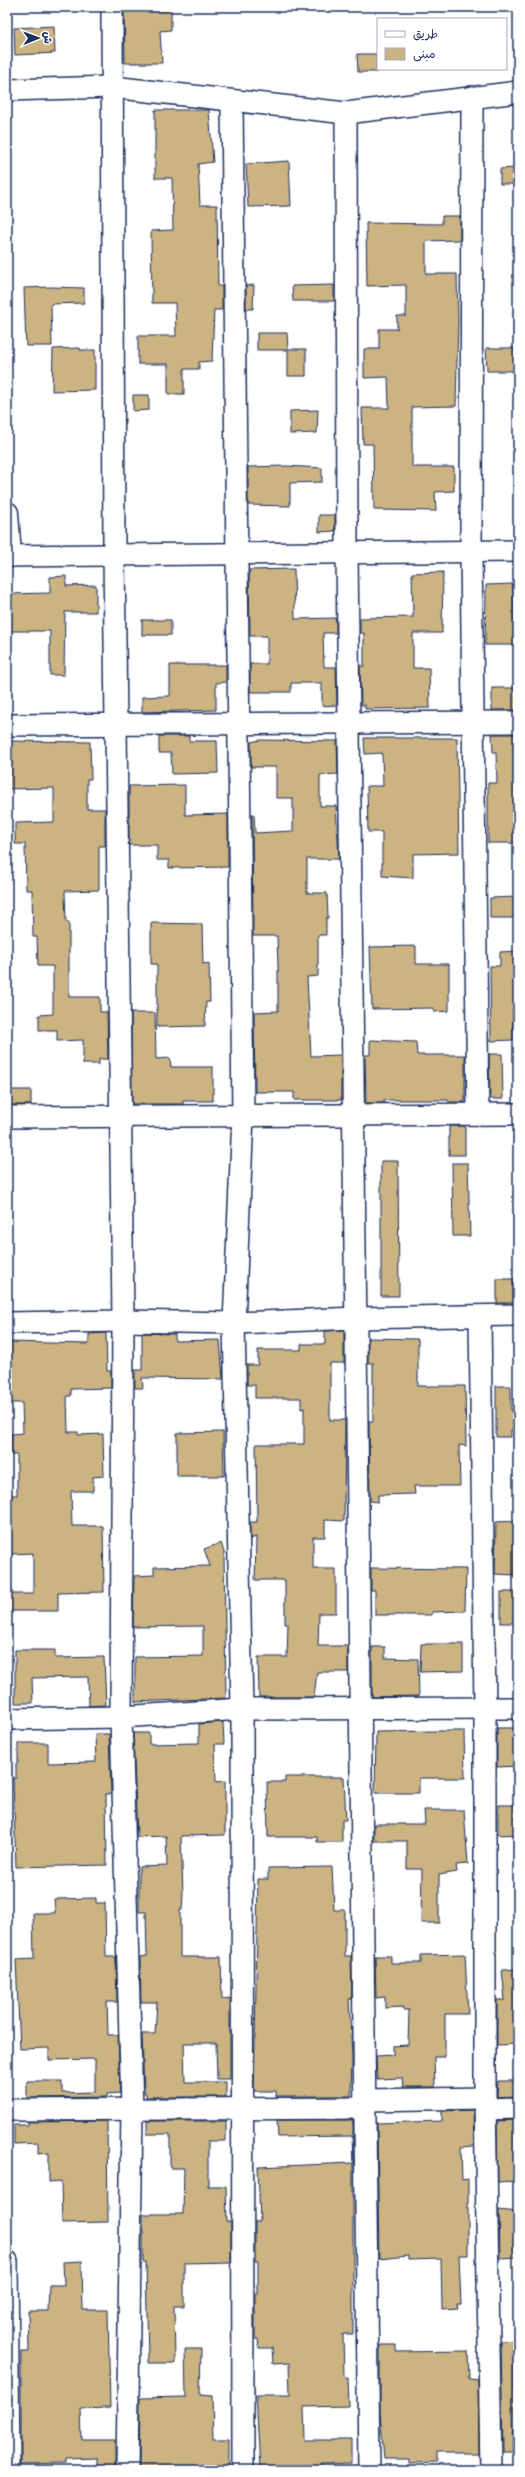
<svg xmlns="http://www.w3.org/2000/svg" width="525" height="2477" font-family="Mynerve,'Playpen Sans Arabic',sans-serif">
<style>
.building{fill:#cbb382;stroke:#1b2f5e}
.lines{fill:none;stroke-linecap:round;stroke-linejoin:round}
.street-casing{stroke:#1b2f5e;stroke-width:24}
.secondary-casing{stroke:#1b2f5e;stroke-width:25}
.street{stroke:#fff;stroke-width:21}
.secondary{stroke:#fff;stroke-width:22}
</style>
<rect width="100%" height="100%" fill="#fff"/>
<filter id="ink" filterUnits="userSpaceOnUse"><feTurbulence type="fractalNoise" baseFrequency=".025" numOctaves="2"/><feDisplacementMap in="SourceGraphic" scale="8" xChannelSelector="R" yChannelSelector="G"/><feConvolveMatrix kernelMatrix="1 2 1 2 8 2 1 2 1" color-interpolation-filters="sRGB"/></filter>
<g filter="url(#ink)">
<g class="building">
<path d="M124 7H171V30L160 31 162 63H125Z"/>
<path d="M54 26 55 53 15 55 14 28Z"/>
<path d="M357 54H377V72H358Z"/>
<path d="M155 110H209L213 162 198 164 200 205H217L218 286H222V310H214L212 361 199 362V369H184V394H168V364H138V336H176L175 303H152L151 231 173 230 172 178H155Z"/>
<path d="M289 161 291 206 248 207 246 164Z"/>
<path d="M516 168V184H500V169Z"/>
<path d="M442 216H460V240L426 241V274H457L458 320 456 406 412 407V467H454V491L435 492 436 511 374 510 373 444H363L362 408H389L388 377 364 378V349H379V329H397V316H406V285L367 286 366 223 442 224Z"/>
<path d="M254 285 253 309H246V286Z"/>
<path d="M334 285V301H293L292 286Z"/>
<path d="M52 287 84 288V303L51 304 52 346H26L24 288Z"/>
<path d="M257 333H287L288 349H306V376H288V350H257Z"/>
<path d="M80 348V350H95V390L52 391 53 349Z"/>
<path d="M486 348H515V371H487Z"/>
<path d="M133 395H149V410L133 411Z"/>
<path d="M318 410 317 433 290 434V411Z"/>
<path d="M286 466 322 468V482L290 483V506L248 505V467Z"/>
<path d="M319 515H335V531L319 532Z"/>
<path d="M294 569 295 619 336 618V633H323L324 667H336L337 705 322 706V683H291V692H250V664H267V636H250L249 570Z"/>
<path d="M443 572 442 633H413V668H429L430 708 365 709V705H361L360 666H364V633H360V618L413 617 412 573Z"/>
<path d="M66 576V586L96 585V612H65L64 675H50V631H7V594L50 593V577Z"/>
<path d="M513 584 514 621H518V645H485L486 585Z"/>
<rect x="142" y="620" width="29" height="15"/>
<path d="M170 665H226V682L216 683V710L142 712V697L170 696Z"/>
<rect x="492" y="688" width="26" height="22"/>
<path d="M492 734H518V843H488V783H497L496 752H493Z"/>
<path d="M159 736H189V741H217L218 773 172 774 171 753H159Z"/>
<path d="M364 738H457L459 853 413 854V878L382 876V832H368L367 786H383L382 753 365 754Z"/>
<path d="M260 740 337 741 338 774 320 775V806H336L339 859H307V893H327L328 918H326V935H318V976L307 977 311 1056 341 1055V1100H294V1092H255L254 1012 278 1011V967L277 936H253L252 814H254L255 833 293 831V798H276V767H251V742Z"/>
<path d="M7 741 90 742 91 779H87V809H105V846H99V890L65 891 66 922H69V997H100V1012H107L108 1059H99V1064H83V1040L57 1041V1030H39V1015L53 1014V966H38L37 937H33L32 890H26L25 844H15V823L54 822V788L7 789Z"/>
<path d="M185 785V815L228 814V867L169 868V860H157V845H129V786Z"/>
<path d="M518 897V918H490V898Z"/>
<path d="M151 923 202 924 203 964 209 963 210 1002H206L205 1026 157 1027V964H151Z"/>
<path d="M416 946V964H449V1011L434 1012V1008L372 1009 370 947Z"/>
<path d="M518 951V1010H513V1040L491 1041 490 966H500V952Z"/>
<path d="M131 1013H155L156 1059 170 1058 171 1067H213V1101H183V1104H132Z"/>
<path d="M370 1040 416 1042 417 1055H465V1102H449L448 1100H384V1103H366L365 1055H370Z"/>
<path d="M489 1054H502L503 1099H490Z"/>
<rect x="7" y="1090" width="24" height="15"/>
<rect x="449" y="1126" width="16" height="29"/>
<path d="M381 1161H398L399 1296H381Z"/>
<path d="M452 1163H468L470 1236H453Z"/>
<rect x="497" y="1279" width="17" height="24"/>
<path d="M344 1330V1363H330V1420H345L344 1521 325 1520V1537H313V1569H336V1613H319L318 1646H348V1672H317L314 1697H259L258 1657H287L288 1624H285V1580H255L256 1537 250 1539V1522H257L256 1444H304V1408L301 1409V1398H255V1385H247V1365H258V1350H301V1344H325V1331Z"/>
<path d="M106 1333 107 1371H111V1388L71 1389V1396H67L68 1432H78V1435L103 1434 104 1476 93 1477V1491H71L72 1526H103L104 1592 58 1593V1611H7V1594H33V1553L11 1554V1495H17V1455H11V1434L23 1433 22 1403H10L9 1342 89 1344V1334Z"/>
<path d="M142 1333 175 1334V1341L220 1340 223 1379 142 1378 143 1388H135V1370H142Z"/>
<path d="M368 1338 418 1339V1386H465L466 1446 459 1445 460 1486H414L415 1494 378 1495V1502L370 1501 369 1421H373V1363H368Z"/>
<path d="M496 1386H511V1410H518V1430H511V1437H496Z"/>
<path d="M223 1432 224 1476H177V1433Z"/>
<path d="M518 1521 516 1575 495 1574 496 1522Z"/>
<path d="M221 1543 224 1552 226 1698 135 1702V1657L203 1656V1626L133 1627 134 1576 154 1575V1567L210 1566 204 1549Z"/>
<path d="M371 1568 466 1569 465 1611 432 1612V1615H375V1590H371Z"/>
<rect x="501" y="1592" width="17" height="31"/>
<path d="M421 1644H463V1671L420 1672Z"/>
<path d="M372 1647H385V1658L418 1659 419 1696 372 1697Z"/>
<path d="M15 1650H55V1658L104 1657 106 1705 89 1706 88 1677 32 1678 33 1703H15Z"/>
<path d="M223 1722 224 1744H215L216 1782 225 1781V1835L181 1836 183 1894 182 1910H180V1957H221L222 1999 230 1998V2079H217L216 2043H184L185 2082H226V2097H146V2093H144L142 2034H155L157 2002H141L140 1957 147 1956 146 1912H139V1867L167 1866 166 1836 137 1837 133 1733H149V1744L199 1743V1724Z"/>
<path d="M497 1728H518V1766L497 1767Z"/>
<path d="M433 1731H464L465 1778H419V1793H375L376 1732Z"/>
<path d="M95 1734H109L111 1794H106L107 1865 16 1867 13 1778H16V1763H18V1743H48V1763L96 1762Z"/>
<path d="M285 1777H344L346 1820H342V1842H317V1837H268L267 1782H285Z"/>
<path d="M498 1805H518V1834L498 1835Z"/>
<path d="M424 1810H464L468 1864 456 1865 457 1872 439 1875V1923H421L422 1869H407V1841H374V1824H425Z"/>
<path d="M332 1867 334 1910H345V1956H351L352 1999H349L352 2056 351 2096H276V2091H254L258 1879H268V1868Z"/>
<path d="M96 1898V1903H105L106 1957H116L117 2002H107L108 2035H118L120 2093 107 2094V2097L27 2098V2081H62V2093L95 2092V2059L49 2060V2048L20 2049 16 1960 34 1959 33 1913H55L54 1899Z"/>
<path d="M465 1954 468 2014H445V2057H434L435 2087H403L402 2078 377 2079 376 2056 393 2055V2046L408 2045 409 2010H403V2007L385 2008V1997L376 1998 375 1956H391V1963H421V1955Z"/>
<path d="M518 1969V2044L497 2045V2000H505L502 1970Z"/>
<path d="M498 2081H518V2096L497 2097Z"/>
<path d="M473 2110 474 2146 461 2147 462 2180 468 2179V2255H459L461 2304H457L458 2308 442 2309 441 2259 408 2260V2256L379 2259 377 2123 442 2121V2111Z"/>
<path d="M277 2120H352L353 2124V2334H343L344 2378H348L349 2406 304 2407 305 2440H351V2463L321 2464V2470H260L256 2395H290L289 2363 273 2364 272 2348H259L258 2339H255V2294H258V2262H255V2222H260L258 2167 353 2163 352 2136 278 2137Z"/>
<path d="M518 2120V2181L498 2182 497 2121Z"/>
<path d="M107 2121 108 2222 62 2223 61 2181 49 2182V2152L38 2153V2143L14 2144V2125H27V2122Z"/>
<path d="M147 2121H226V2141H208V2186H226L227 2222H231V2262L184 2263V2306H174L175 2363H148L146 2262H143V2214H183L184 2168H170V2134H147Z"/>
<path d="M499 2210 518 2212V2258L500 2259Z"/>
<path d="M82 2261 83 2310H108L110 2408 81 2409 82 2440H115V2470H97V2458L65 2459V2463L21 2464V2352H29L28 2311H48L49 2285H64L63 2262Z"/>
<path d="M515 2340 514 2391H518V2407H512L513 2452H503L501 2341Z"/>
<path d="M380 2345H396V2352L468 2351 469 2379 478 2380 479 2453H437V2462L409 2463V2459H384L380 2413Z"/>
<path d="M185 2349H201L200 2395 212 2396 213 2439H229V2470H139L140 2398 186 2397Z"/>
</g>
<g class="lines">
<defs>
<g id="street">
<path d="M112 7 114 554 123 1321 121 1717 132 2109 127 2470"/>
<path d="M7 90 112 87 346 113 518 92"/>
<path d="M472 97 471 551 478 1114"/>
<path d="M232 102 243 1116 234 1323 242 1709 243 2470"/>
<path d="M346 113 347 552 369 2470"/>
<path d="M7 556 518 551"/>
<path d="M7 725 518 722"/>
<path d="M7 1117 518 1114"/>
<path d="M480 1316 485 1708V2098L491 2470"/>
<path d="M7 1323 123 1321 234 1323 356 1318 518 1315"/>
<path d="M7 1719 121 1717 242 1709 518 1708"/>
<path d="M365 2100 485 2098"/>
<path d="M485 2109 518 2108"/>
<path d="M7 2110 365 2108"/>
<path d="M7 2261 9 2470"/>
</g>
<path id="secondary" d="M7 513 10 556"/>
</defs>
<use href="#street" class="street-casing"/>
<use href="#secondary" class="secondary-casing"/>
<use href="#street" class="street"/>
<use href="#secondary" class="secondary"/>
</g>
</g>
<rect width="525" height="2477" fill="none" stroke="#fff" stroke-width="24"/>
<rect x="12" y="12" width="501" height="2453" fill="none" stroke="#1b2f5e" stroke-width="1.5" filter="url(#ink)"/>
<rect x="377" y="18" width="130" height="52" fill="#ffffff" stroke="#a4acbf"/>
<rect x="385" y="31" width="20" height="6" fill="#ffffff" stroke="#a4acbf"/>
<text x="413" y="38" font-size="12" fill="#1b2f5e">طريق</text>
<rect x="385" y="48" width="20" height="12" fill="#cbb382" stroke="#a4acbf"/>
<text x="413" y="58" font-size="12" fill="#1b2f5e">مبنى</text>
<g transform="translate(38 38) rotate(89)" stroke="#ffffff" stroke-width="3" paint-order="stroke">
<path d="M0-3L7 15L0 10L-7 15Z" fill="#1b2f5e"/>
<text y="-6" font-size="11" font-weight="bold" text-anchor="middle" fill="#1b2f5e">ش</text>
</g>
</svg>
